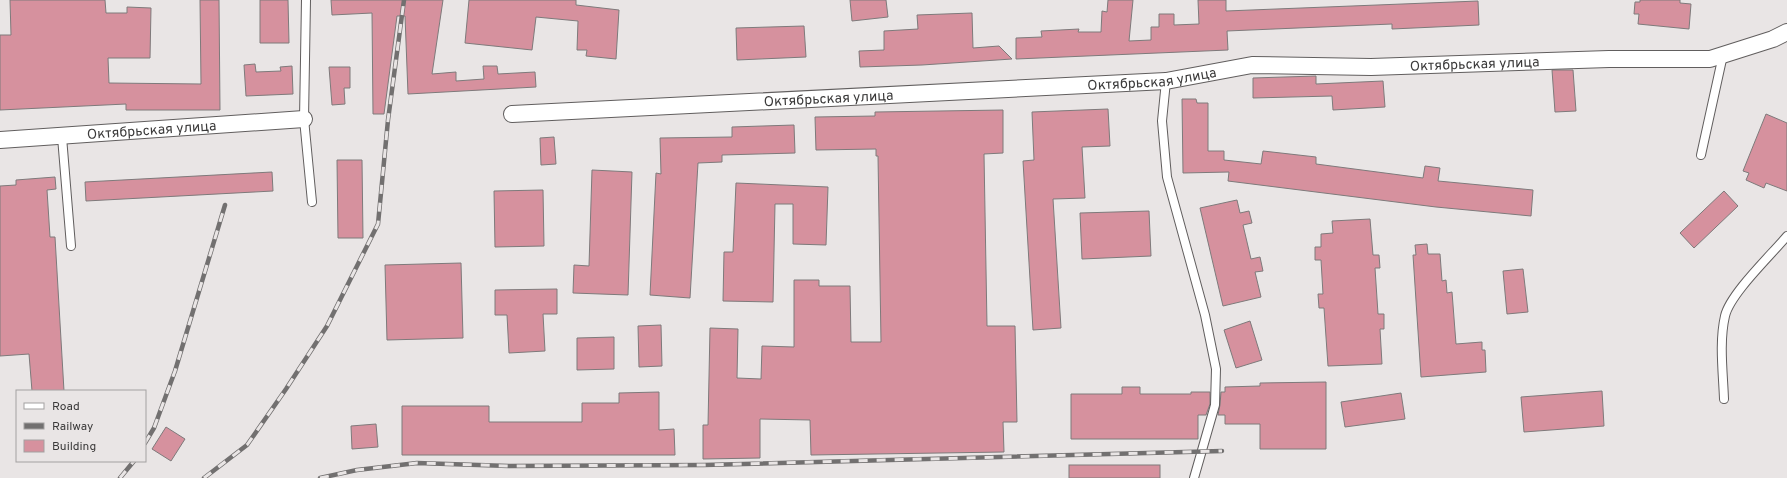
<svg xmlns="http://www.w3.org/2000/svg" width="1787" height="478" font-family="Overpass,sans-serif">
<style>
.building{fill:#d6919e;stroke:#7e7a7b}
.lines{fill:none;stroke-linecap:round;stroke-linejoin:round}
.lane-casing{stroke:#615e5e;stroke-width:10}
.street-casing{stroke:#615e5e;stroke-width:18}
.lane{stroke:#fff;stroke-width:8}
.street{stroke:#fff;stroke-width:16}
.rail-casing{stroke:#727070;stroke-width:4.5}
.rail{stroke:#e9e5e5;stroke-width:3;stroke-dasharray:9;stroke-linecap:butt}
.labels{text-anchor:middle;stroke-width:4;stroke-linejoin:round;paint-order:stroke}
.street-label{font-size:14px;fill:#3b3a3a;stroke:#e9e5e5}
</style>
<rect width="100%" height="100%" fill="#e9e5e5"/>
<g class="building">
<path d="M10 0H105L106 13H127V7L151 8 150 58H108L109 83 201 84 200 0H219L220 110H126V104L0 110V35H11Z"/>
<path d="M260 0H288L289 43H260Z"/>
<path d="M331 0H443L432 74 456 72V81L484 79 483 66H497L498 74 535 72 536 87 408 94 405 16H397L384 114H373L372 13 332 15Z"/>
<path d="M469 0H576V5L619 10 616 59 586 56 587 50H577L578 21 536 17 532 50 465 43Z"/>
<path d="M850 0H886L888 17 852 21Z"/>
<path d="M1108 0H1133L1129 41 1151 40V27H1159V14H1174V25L1199 24 1198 0H1226V11L1478 1 1479 25 1392 29V24L1227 31 1228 50 1016 59V38L1042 37 1041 31 1079 29 1078 32H1101L1102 11 1107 12Z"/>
<path d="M1640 0H1680V3L1691 4 1689 29 1638 24 1639 14H1634L1635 2H1640Z"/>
<path d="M972 13 973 48 999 46 1012 59 922 65 860 67 859 51 884 50V31L918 29 917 15Z"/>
<path d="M804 26 806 57 737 60 736 28Z"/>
<path d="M255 64 256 72 281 71 280 67 292 66 293 94 246 96 244 65Z"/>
<path d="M329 67H350V88H344L345 104 332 105Z"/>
<path d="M1552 70H1573L1576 111 1555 112Z"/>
<path d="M1316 76V84L1383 81 1385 107 1333 110 1332 96 1253 98V78Z"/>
<path d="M1182 99H1196L1197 103H1208V151H1224V160L1261 164 1263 151 1316 157V164L1423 178 1425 166 1440 168 1438 181 1533 190 1531 216 1436 207 1228 181 1229 172 1183 173Z"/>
<path d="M1108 109 1110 146 1082 147 1085 198 1053 199 1061 328 1033 330 1023 161 1034 160 1032 112Z"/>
<path d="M1003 110V153L984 154 987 326H1015L1017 422H1003L1004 452 811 455 810 420 760 419V458L703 459V425H708L710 328 738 329 737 378 761 379 762 346 794 347V280H819V286H850L851 342H881L878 156H876V149L816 150 815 117 875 116V112Z"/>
<path d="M1766 114 1787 123V191L1766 183 1764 188 1746 180 1749 173 1743 171Z"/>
<path d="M794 125 795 153 722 155V162L698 163 690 298 650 295 656 173 661 174 660 138 732 137V127Z"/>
<path d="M554 137 556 164 541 165 540 138Z"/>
<path d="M337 160H362L363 238H338Z"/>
<path d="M592 170 632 172 628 295 573 293 574 265 589 266Z"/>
<path d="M272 172 273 191 86 201 85 182Z"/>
<path d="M55 177 56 189 47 190 50 237H55L64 391H32L29 354 0 356V186L16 185V180Z"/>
<path d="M736 183 828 187 826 245 793 244V204H775L773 302 723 301 724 252H733Z"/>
<path d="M543 190 544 246 495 247 494 191Z"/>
<path d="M1724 191 1738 206 1694 248 1680 233Z"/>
<path d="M1237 200 1240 213 1249 211 1252 223 1243 225 1251 259 1260 257 1263 271 1255 272 1261 297 1223 306 1200 208Z"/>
<path d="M1149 211 1151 256 1082 259 1080 213Z"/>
<path d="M1370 219 1373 255H1379L1380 268H1375L1378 314H1384V329H1380L1382 364 1328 366 1324 308H1319L1318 294H1323L1321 260H1315V247H1321V234L1333 233 1332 221Z"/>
<path d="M1427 244 1428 254H1440L1442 281 1446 280 1447 293 1452 292 1456 344 1482 342V350H1485L1486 372 1421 377 1413 255H1416L1415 245Z"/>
<path d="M461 263 463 338 387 340 385 265Z"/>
<path d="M1523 269 1528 312 1507 314 1503 271Z"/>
<path d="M557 289V314H543L545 351 509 353 507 315H495V290Z"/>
<path d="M1250 321 1262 360 1236 368 1224 330Z"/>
<path d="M661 325 662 366 639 367 638 326Z"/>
<path d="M614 337V369L577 370V338Z"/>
<path d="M1326 382V449H1260V424H1225V415H1218L1220 405 1221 392H1225V387L1260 386V383Z"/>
<path d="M1122 387H1140V394H1191V392H1210V404L1206 415H1198V439H1071V394H1122Z"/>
<path d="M1602 391 1604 426 1524 432 1521 397Z"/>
<path d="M659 392V430L674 429 675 455H402V406H489V422H582V403H619V393Z"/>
<path d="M1401 393 1405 419 1345 427 1341 402Z"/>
<path d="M376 424 378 447 352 449 351 426Z"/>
<path d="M166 427 185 439 171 461 152 449Z"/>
<rect x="1069" y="465" width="91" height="13"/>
</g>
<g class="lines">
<defs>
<g id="lane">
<path d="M306 0 304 119 312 202"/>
<path d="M1166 81 1162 121 1167 177 1205 315 1216 369 1215 405 1194 478"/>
<path d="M62 137 71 246"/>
<path d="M1701 155 1723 55"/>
<path d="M1724 399C1723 372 1719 342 1725 316 1730 294 1771 255 1787 236"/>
</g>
<g id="street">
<path id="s1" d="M512 114 1166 81 1252 65 1371 67 1609 59H1710L1773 39 1787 32"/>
<path id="s2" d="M0 140 304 119"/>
</g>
</defs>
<use href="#lane" class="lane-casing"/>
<use href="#street" class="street-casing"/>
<use href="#lane" class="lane"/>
<use href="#street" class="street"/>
<defs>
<g id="rail">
<path d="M145 443 154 428 175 371 225 205"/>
<path d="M120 478 134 461"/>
<path d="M204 478 247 445 286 389 327 326 378 224 388 120 404 0"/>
<path d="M320 478 357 470 417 463 509 466 704 465 1222 451"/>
</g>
</defs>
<use href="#rail" class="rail-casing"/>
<use href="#rail" class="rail"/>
</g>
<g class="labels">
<g class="street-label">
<text dy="5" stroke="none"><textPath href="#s1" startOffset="965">Октябрьская улица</textPath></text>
<text dy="5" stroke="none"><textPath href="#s1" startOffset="641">Октябрьская улица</textPath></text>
<text dy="5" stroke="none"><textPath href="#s1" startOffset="317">Октябрьская улица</textPath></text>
<text dy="5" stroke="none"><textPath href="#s2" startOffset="152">Октябрьская улица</textPath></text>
</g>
</g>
<rect x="16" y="390" width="130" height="72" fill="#e9e5e5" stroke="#a3a1a1"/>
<rect x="24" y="403" width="20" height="6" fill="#ffffff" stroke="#a3a1a1"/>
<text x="52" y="410" font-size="12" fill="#3b3a3a">Road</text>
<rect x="24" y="423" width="20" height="6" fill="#727070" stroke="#a3a1a1"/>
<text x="52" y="430" font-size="12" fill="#3b3a3a">Railway</text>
<rect x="24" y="440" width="20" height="12" fill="#d6919e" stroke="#a3a1a1"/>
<text x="52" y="450" font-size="12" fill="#3b3a3a">Building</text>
</svg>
